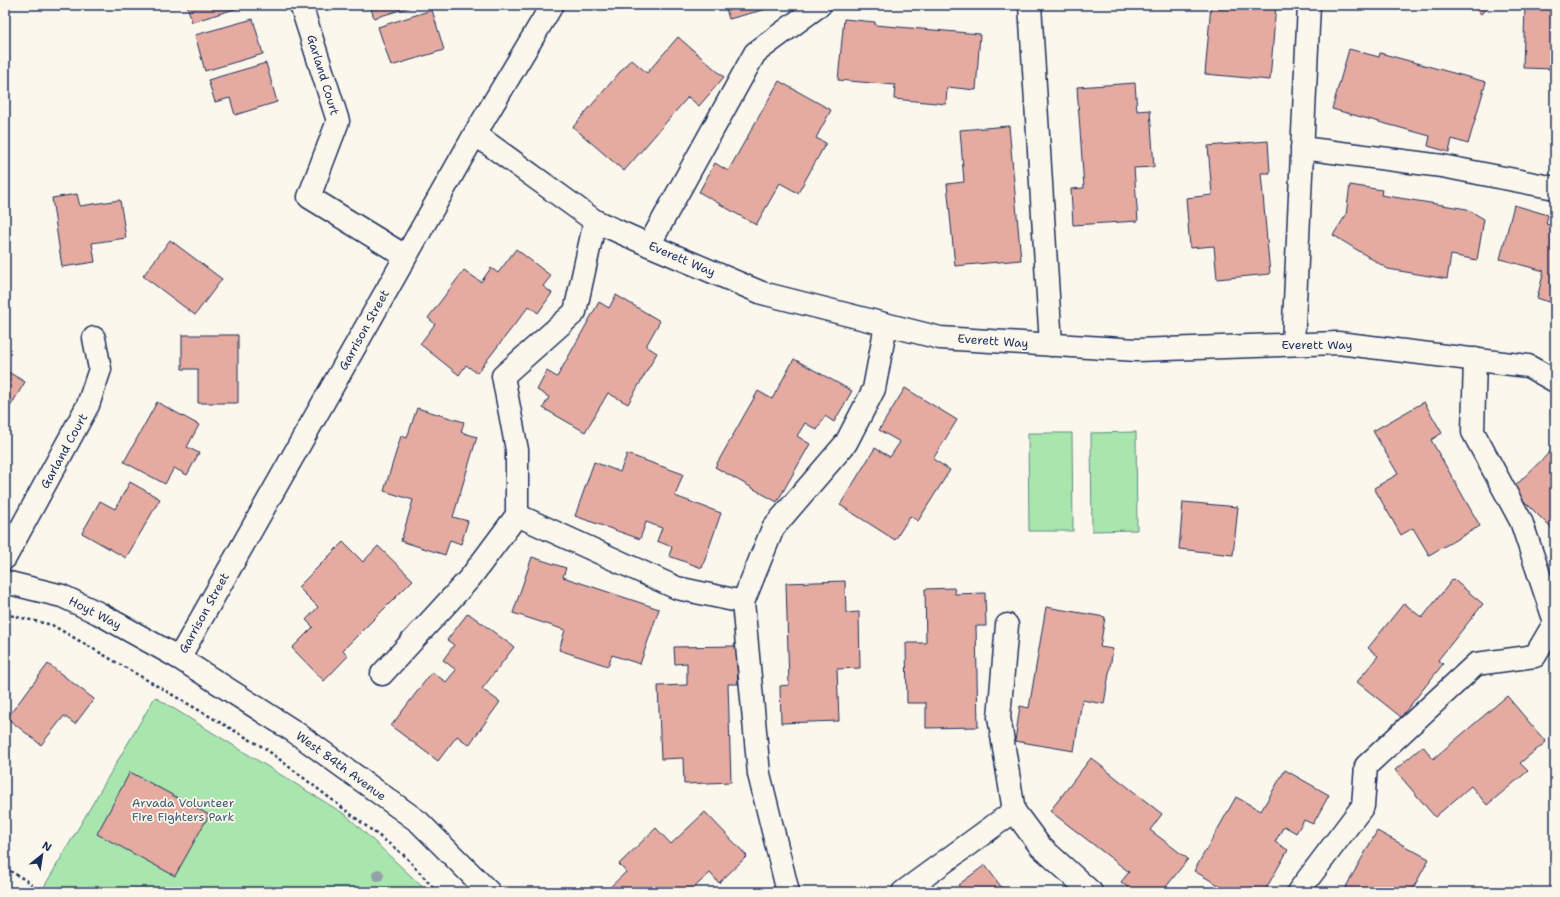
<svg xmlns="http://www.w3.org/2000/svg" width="1560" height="897" font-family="'Shantell Sans',sans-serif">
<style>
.green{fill:#a8e6ad;stroke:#628a86}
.building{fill:#e5aba1;stroke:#1b2f5e}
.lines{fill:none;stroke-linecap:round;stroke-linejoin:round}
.minor-casing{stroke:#1b2f5e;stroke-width:25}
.tertiary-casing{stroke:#1b2f5e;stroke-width:25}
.path{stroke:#1b2f5e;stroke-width:2.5;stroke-dasharray:3 3;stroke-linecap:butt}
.minor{stroke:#fbf7ec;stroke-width:22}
.tertiary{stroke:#fbf7ec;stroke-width:22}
.tree{fill:#93a2a9}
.labels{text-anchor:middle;stroke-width:3.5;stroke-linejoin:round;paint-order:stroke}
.street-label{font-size:12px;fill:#1b2f5e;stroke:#fbf7ec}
.park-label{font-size:12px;fill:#3e5d72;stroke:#fbf7ec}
</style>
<rect width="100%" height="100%" fill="#fbf7ec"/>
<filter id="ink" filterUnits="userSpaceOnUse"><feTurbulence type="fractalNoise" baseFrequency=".025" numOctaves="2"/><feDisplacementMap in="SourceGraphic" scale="8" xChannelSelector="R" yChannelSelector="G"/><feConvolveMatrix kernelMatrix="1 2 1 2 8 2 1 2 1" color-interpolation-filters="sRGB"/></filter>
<g filter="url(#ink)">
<g class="green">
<path d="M1136 432 1137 530 1092 531 1091 433Z"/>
<path d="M1028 433H1072L1073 531H1029Z"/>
<path d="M155 697 346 815 428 892H41Z"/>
</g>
<g class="building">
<path d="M187 5H248L192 22Z"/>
<path d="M370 5H417L374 18Z"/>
<path d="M725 5H774V7L729 19Z"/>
<path d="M1211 5H1276L1270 80 1205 74Z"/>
<path d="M1471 5H1490L1481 14Z"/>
<path d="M1525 7 1555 9V69L1523 68Z"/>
<path d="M432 10 444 50 391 66 378 27Z"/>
<path d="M253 19 263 54 205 71 195 35Z"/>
<path d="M844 19 875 22V25L980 34 976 90 947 87 946 104 894 99 895 85 838 80Z"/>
<path d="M678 37 724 77 699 106 688 97 624 171 573 127 631 59 647 73Z"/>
<path d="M1349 49 1379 57 1380 53 1486 82 1468 144 1452 139 1449 152 1428 146 1430 136 1332 109Z"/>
<path d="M266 63 277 102 235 115 230 98 215 102 208 80Z"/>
<path d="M779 81 831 110 816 138 826 143 798 193 780 183 756 225 699 192 715 163 728 171Z"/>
<path d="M1135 83 1137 111 1150 110 1154 167 1134 168 1138 221 1073 225 1071 189 1084 188 1077 87Z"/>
<path d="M1009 126 1021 260 955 266 947 184 964 182 960 130Z"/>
<path d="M1268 141 1270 173H1261L1270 274 1217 279 1214 246 1190 248 1186 198 1212 195 1208 146Z"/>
<path d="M1350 185 1382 190 1381 195 1467 209 1484 219 1477 260 1451 255 1447 279 1388 269 1333 235 1346 215Z"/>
<path d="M77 194 80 206 120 200 126 238 92 243 95 262 62 267 52 198Z"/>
<path d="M1514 205 1548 215 1546 224 1555 226V304L1537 298 1544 271 1500 259Z"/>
<path d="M170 240 222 279 195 315 143 276Z"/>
<path d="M516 249 551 276 543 286 552 293 538 313 529 306 477 373 466 365 459 375 420 344 435 324 428 318 464 270 481 282 491 268 498 273Z"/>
<path d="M616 295 660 321 646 346 657 353 628 404 608 393 585 432 543 408 549 397 537 390 547 371 557 377 599 302 609 308Z"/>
<path d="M182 335H238V403H198V369H182Z"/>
<path d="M794 359 852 391 834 422 825 416 817 430 805 423 797 436 810 444 777 502 715 467 758 391 772 399Z"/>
<path d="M5 370 25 382 5 415Z"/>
<path d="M905 388 957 420 933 459 950 470 918 521 910 516 895 540 840 505 875 448 890 457 900 442 879 430Z"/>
<path d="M157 402 199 425 187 447 199 453 187 475 174 468 165 484 124 462Z"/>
<path d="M1424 402 1442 433 1431 440 1480 526 1429 555 1413 528 1401 535 1374 488 1398 474 1373 431Z"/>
<path d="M417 408 464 422 461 432 477 437 453 517 468 521 461 544 450 540 445 555 401 541 413 500 384 491 401 436 407 438Z"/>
<path d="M1555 447V532L1512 489Z"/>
<path d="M627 454 683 474 675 496 721 513 702 568 669 556 672 547 657 541 662 528 646 522 640 539 575 516 594 462 620 472Z"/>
<path d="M130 482 160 499 126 558 82 533 100 501 115 509Z"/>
<path d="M1183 502 1238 507 1233 555 1179 549Z"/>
<path d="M343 542 363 562 378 546 413 580 343 650 348 656 324 681 292 648 313 627 306 620 318 607 298 587Z"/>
<path d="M532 557 566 568 563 577 659 609 640 664 612 655 608 666 559 650 565 630 513 613Z"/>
<path d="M1453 579 1483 604 1438 660 1443 664 1401 717 1357 682 1378 656 1368 648 1404 603 1422 618Z"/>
<path d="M845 581 846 613 859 612 860 668 837 669 839 721 781 723 780 686 789 685 786 583Z"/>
<path d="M954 588 955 594 985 593 986 626H976L978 727 926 728V703H907L906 643H926L925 589Z"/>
<path d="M1046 607 1105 617 1100 647 1113 649 1104 704 1082 700 1074 751 1015 741 1020 706 1029 708Z"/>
<path d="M468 613 514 647 482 689 500 702 469 745 457 736 438 761 391 726 432 672 446 682 456 670 443 660 454 645 447 640Z"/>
<path d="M736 646 738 684H728L731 782 684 784 683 758 661 759 658 686 687 685V663L675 664 674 647Z"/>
<path d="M48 664 94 699 75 724 64 716 41 745 7 718Z"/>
<path d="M1507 696 1546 742 1520 763 1528 771 1487 805 1471 786 1435 817 1395 770 1423 746 1433 759Z"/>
<path d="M1091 758 1162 814 1150 830 1188 859 1162 892H1134L1121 882 1129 872 1050 811Z"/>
<path d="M1285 770 1329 795 1313 824 1304 820 1296 833 1284 826 1275 842 1288 850 1264 892H1231L1194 871 1236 797 1261 811Z"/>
<path d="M130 772 209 815 175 876 97 834Z"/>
<path d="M705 812 747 856 719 883 710 873 689 892H605L626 872 619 864 656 828 671 844Z"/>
<path d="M1377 831 1429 859 1411 892H1343Z"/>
<path d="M985 865 1005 892H958L961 889 958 885Z"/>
</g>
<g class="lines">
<defs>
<g id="minor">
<path d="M301 5 338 121 309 197 405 256"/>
<path d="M1030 5 1051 345"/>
<path d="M475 134 595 221 649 245 762 293 940 338 1137 350 1338 343 1528 366 1555 381"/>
<path d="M1302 148 1442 166 1555 188"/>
<path d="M649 245 755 53 820 5"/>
<path d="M1293 344 1309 5"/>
<path d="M517 515 677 588 743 602"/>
<path d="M5 558 88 405 100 369 94 338"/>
<path d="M1007 625 999 717 1014 811 1040 846 1091 892"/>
<path d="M382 674 470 578 517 515V450L503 376 575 312 595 221"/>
<path d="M788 892 759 774 743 602 773 528 846 443 874 389 886 325"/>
<path d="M903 892 1014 811"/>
<path d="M1298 892 1363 806 1366 766 1476 664 1535 656 1555 622 1521 521 1473 432 1475 359"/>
</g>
<g id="tertiary">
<path d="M5 582 62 596 98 613 179 658 295 732 419 822 489 892"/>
<path d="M179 658 475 134 552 5"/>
</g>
</defs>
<use href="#minor" class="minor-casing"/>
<use href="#tertiary" class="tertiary-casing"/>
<g class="path">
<path d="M5 614 52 625 266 749 405 856 437 892"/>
<path d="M5 868 29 882 37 892"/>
</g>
<use href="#minor" class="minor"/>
<use href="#tertiary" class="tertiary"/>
</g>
<circle class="tree" cx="378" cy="875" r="6"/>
</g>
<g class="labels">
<g class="street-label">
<text transform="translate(323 75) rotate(73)" y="4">Garland Court</text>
<text transform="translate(682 259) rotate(23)" y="4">Everett Way</text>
<text transform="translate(364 330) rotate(-61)" y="4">Garrison Street</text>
<text transform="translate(993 341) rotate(4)" y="4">Everett Way</text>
<text x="1317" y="349">Everett Way</text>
<text transform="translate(64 451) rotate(-61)" y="4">Garland Court</text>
<text transform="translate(95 613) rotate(27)" y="4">Hoyt Way</text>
<text transform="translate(204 613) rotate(-61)" y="4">Garrison Street</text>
<text transform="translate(341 766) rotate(36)" y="4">West 84th Avenue</text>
</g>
<g class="park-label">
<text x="183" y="807">Arvada Volunteer<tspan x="183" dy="14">Fire Fighters Park</tspan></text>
</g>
</g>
<rect width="1560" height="897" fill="none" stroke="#fbf7ec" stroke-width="20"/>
<rect x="10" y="10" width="1540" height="877" fill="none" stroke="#1b2f5e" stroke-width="1.5" filter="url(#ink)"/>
<g transform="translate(42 855) rotate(30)" stroke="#fbf7ec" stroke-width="3" paint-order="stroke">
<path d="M0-3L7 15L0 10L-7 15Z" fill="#1b2f5e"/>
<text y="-6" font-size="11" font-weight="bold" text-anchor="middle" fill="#1b2f5e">N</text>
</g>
</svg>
